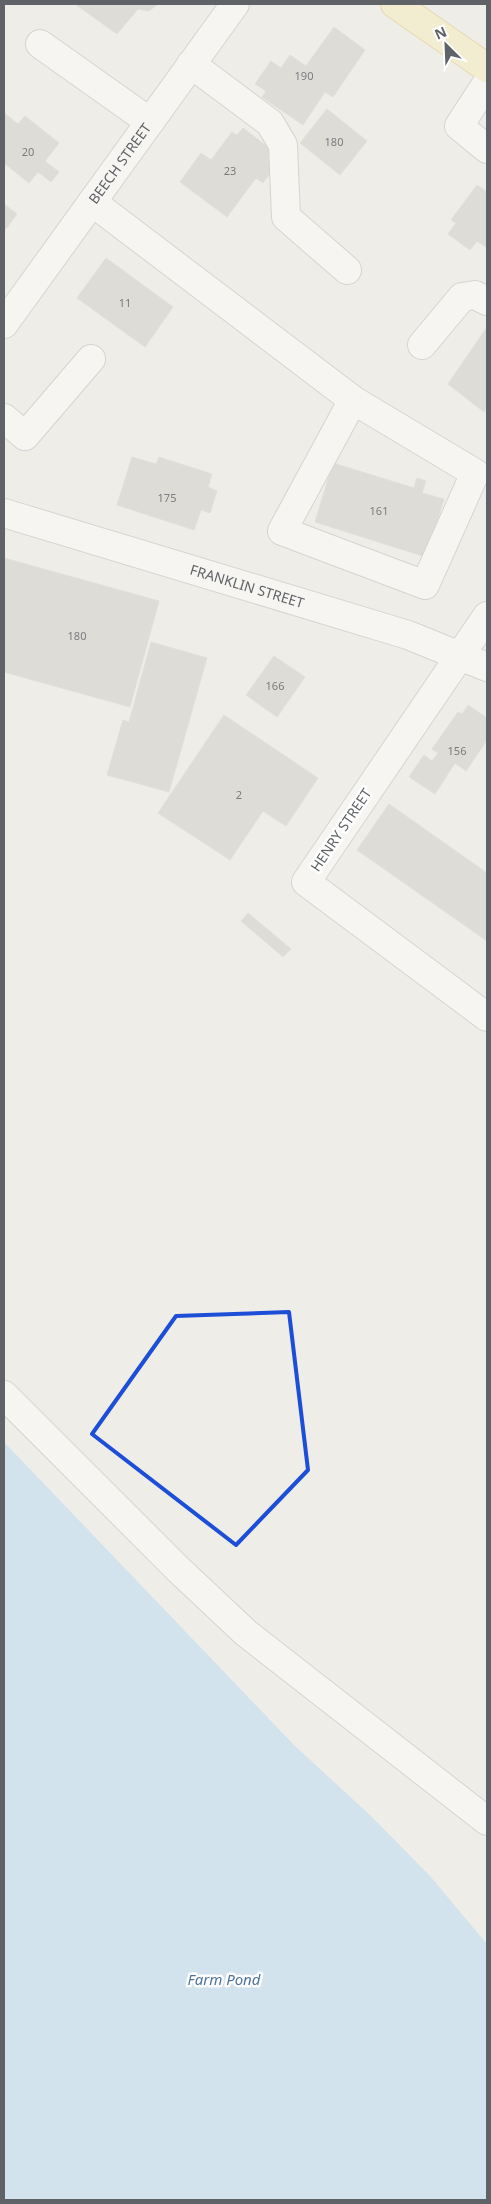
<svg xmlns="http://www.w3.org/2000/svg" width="491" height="2204" font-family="'Noto Sans',sans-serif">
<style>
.water{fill:#b1d8f5}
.building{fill:#cbc8c4;stroke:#d3cfc6}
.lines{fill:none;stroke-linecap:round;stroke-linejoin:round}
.minor-casing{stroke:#b4b7ba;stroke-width:30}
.major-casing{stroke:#e2c06e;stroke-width:30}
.minor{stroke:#fff;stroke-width:28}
.major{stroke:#f6ebb6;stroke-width:28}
.marked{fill:none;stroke:#1d4ed8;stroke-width:4;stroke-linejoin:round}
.labels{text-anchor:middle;stroke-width:5;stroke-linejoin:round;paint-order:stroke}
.number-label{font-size:11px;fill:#7a7c7e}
.street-label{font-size:14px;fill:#5f6266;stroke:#fff}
.water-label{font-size:15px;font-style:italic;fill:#4c749e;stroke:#fff}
</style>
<rect width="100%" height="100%" fill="#efede8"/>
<path class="water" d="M4 1442 295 1746 371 1816 430 1876 487 1944V2200H4Z"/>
<g class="building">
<path d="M75 4H158L149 11 138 9 117 34Z"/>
<path d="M334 27 365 50 333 97 325 92 303 125 262 97 266 91 255 84 271 61 281 68 290 55 306 66Z"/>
<path d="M327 109 367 141 340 175 300 143Z"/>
<path d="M4 113 18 124 25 116 59 143 45 161 59 172 51 182 38 172 29 183 4 163Z"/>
<path d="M243 128 273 151 269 156 278 163 263 183 256 178 227 217 180 182 201 153 211 160 232 132 237 135Z"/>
<path d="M477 185 487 192V248L477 241 470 250 448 234 456 223 451 220Z"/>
<path d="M4 204 17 214 6 229 4 227Z"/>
<path d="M106 258 173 307 145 347 77 298Z"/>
<path d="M487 327V406L484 412 448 384Z"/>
<path d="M132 457 156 464 159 457 212 474 208 487 217 491 210 513 201 510 194 530 117 505Z"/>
<path d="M333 463 414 488 417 478 426 481 422 493 444 499 426 557 315 522Z"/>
<path d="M4 558 159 601 130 707 4 672Z"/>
<path d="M151 642 207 658 169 792 107 775 123 720 129 722Z"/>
<path d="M274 656 305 677 277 717 246 695Z"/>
<path d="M468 705 487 718V740L466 771 455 763 435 794 409 777 424 755 432 761 438 753 432 749 458 712 462 714Z"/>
<path d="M224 715 318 778 286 826 263 811 230 860 158 813Z"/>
<path d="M389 804 487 873V941L357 850Z"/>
<path d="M248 913 291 949 283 957 241 921Z"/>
</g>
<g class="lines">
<defs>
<g id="minor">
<path d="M40 44 150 122"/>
<path d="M191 64 270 123 283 145 286 217 347 270"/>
<path d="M487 83 459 126 487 149"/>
<path d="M92 202 353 400 282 531 425 585 475 473 353 400"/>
<path id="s1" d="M4 324 235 4"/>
<path d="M422 345 462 297 475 295 487 301"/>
<path d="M4 418 25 436 91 359"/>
<path id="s2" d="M4 513 408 635 487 667"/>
<path d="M487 616 306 882 487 1017"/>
<path d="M4 1395 179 1570 246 1633 487 1821"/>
</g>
<path id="major" d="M395 4 487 68"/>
</defs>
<use href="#minor" class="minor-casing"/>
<use href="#major" class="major-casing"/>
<use href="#minor" class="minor"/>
<use href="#major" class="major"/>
</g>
<path d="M0 0H491V2204H0ZM289 1312 308 1470 236 1545 92 1434 176 1316Z" fill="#efede8" fill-opacity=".55" fill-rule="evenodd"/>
<path class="marked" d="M289 1312 308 1470 236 1545 92 1434 176 1316Z"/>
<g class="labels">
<g class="number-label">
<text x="304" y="80">190</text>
<text x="334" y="146">180</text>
<text x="28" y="156">20</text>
<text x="230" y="175">23</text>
<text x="125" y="307">11</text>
<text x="167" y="502">175</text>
<text x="379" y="515">161</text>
<text x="77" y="640">180</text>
<text x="275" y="690">166</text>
<text x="457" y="755">156</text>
<text x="239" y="799">2</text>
</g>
<g class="street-label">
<text dy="5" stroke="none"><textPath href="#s1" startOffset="198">BEECH STREET</textPath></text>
<text dy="5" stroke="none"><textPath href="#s2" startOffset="254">FRANKLIN STREET</textPath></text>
<text transform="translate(341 830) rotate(-56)" y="5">HENRY STREET</text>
</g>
<g class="water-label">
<text x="224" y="1985">Farm Pond</text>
</g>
</g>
<rect width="491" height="2204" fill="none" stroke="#5f6266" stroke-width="10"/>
<g transform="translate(446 45) rotate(336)" stroke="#ffffff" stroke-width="4" paint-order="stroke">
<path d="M0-4L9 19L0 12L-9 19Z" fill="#5f6266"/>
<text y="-8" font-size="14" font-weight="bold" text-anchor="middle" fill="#5f6266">N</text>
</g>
</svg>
